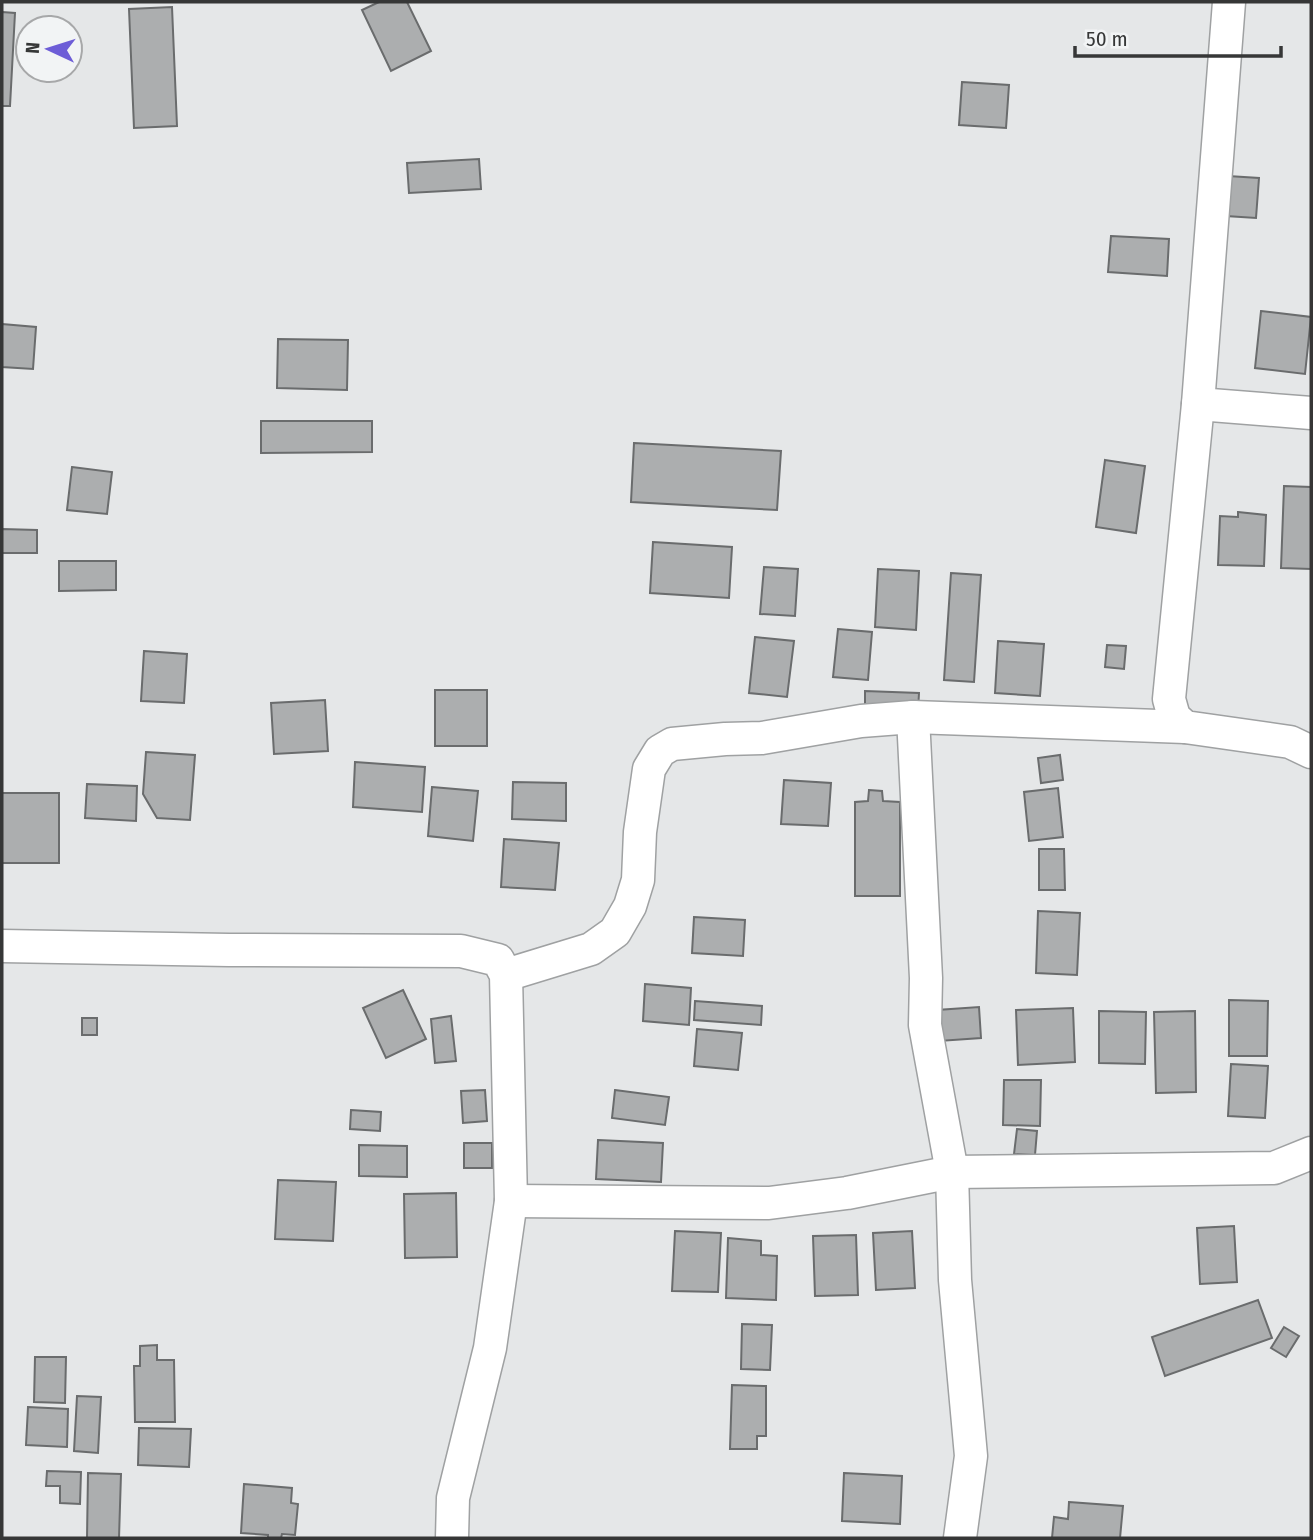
<svg xmlns="http://www.w3.org/2000/svg" width="1313" height="1540" font-family="'Fira Sans Condensed',sans-serif">
<style>
.building{fill:#acaeaf;stroke:#6a6c6d;stroke-width:2}
.lines{fill:none;stroke-linecap:round;stroke-linejoin:round}
.street-casing{stroke:#9fa1a2;stroke-width:35}
.street{stroke:#fff;stroke-width:32}
</style>
<rect width="100%" height="100%" fill="#e5e7e8"/>
<g class="building">
<path d="M379 2H407L431 51 391 71 362 10Z"/>
<path d="M172 7 177 126 134 128 129 9Z"/>
<path d="M2 12 15 13 10 106H2Z"/>
<path d="M962 82 1009 85 1006 128 959 125Z"/>
<path d="M479 159 481 189 409 193 407 163Z"/>
<path d="M1228 176 1259 178 1256 218 1226 216Z"/>
<path d="M1111 236 1169 239 1167 276 1108 272Z"/>
<path d="M1261 311 1311 317 1305 374 1255 368Z"/>
<path d="M2 324 36 327 33 369 2 367Z"/>
<path d="M278 339 348 340 347 390 277 388Z"/>
<path d="M261 421H372V452L261 453Z"/>
<path d="M634 443 781 451 777 510 631 502Z"/>
<path d="M1105 460 1145 466 1136 533 1096 527Z"/>
<path d="M72 467 112 472 107 514 67 510Z"/>
<path d="M1284 486 1311 487V569L1281 568Z"/>
<path d="M1238 512 1266 515 1264 566 1218 565 1220 516 1238 517Z"/>
<path d="M2 529 37 530V553H2Z"/>
<path d="M653 542 732 547 729 598 650 593Z"/>
<path d="M59 561H116V590L59 591Z"/>
<path d="M764 567 798 569 795 616 760 614Z"/>
<path d="M878 569 919 571 916 630 875 627Z"/>
<path d="M951 573 981 575 974 682 944 680Z"/>
<path d="M838 629 872 632 868 680 833 677Z"/>
<path d="M755 637 794 641 787 697 749 693Z"/>
<path d="M998 641 1044 644 1040 696 995 693Z"/>
<path d="M1107 645 1126 646 1124 669 1105 667Z"/>
<path d="M144 651 187 654 184 703 141 701Z"/>
<rect x="435" y="690" width="52" height="56"/>
<path d="M865 691 919 693 918 711 865 710Z"/>
<path d="M325 700 328 751 274 754 271 703Z"/>
<path d="M146 752 195 755 190 820 157 818 143 794Z"/>
<path d="M1060 755 1063 780 1041 783 1038 758Z"/>
<path d="M355 762 425 767 422 812 353 807Z"/>
<path d="M784 780 831 783 828 826 781 824Z"/>
<path d="M513 782 566 783V821L512 819Z"/>
<path d="M87 784 137 786 136 821 85 818Z"/>
<path d="M432 787 478 791 473 841 428 836Z"/>
<path d="M1058 788 1063 837 1029 841 1024 792Z"/>
<path d="M869 790 882 791 883 801 900 802V896H855V802L868 801Z"/>
<rect x="2" y="793" width="57" height="70"/>
<path d="M504 839 559 843 555 890 501 887Z"/>
<path d="M1039 849H1064L1065 890H1039Z"/>
<path d="M1038 911 1080 913 1077 975 1036 973Z"/>
<path d="M694 917 745 920 743 956 692 953Z"/>
<path d="M645 984 691 988 689 1025 643 1021Z"/>
<path d="M403 990 426 1039 386 1058 363 1008Z"/>
<path d="M1229 1000 1268 1001 1267 1056H1229Z"/>
<path d="M695 1001 762 1006 761 1025 694 1020Z"/>
<path d="M979 1007 981 1038 939 1041 937 1010Z"/>
<path d="M1073 1008 1075 1062 1018 1065 1016 1010Z"/>
<path d="M1099 1011 1146 1012 1145 1064 1099 1063Z"/>
<path d="M1195 1011 1196 1092 1156 1093 1154 1012Z"/>
<path d="M451 1016 456 1061 435 1063 431 1019Z"/>
<rect x="82" y="1018" width="15" height="17"/>
<path d="M697 1029 742 1033 738 1070 694 1066Z"/>
<path d="M1231 1064 1268 1066 1265 1118 1228 1116Z"/>
<path d="M1004 1080H1041L1040 1126 1003 1125Z"/>
<path d="M485 1090 487 1121 463 1123 461 1091Z"/>
<path d="M615 1090 669 1097 665 1125 612 1118Z"/>
<path d="M351 1110 381 1112 380 1131 350 1129Z"/>
<path d="M1017 1129 1037 1131 1035 1155 1014 1154Z"/>
<path d="M598 1140 663 1143 661 1182 596 1179Z"/>
<rect x="464" y="1143" width="28" height="25"/>
<path d="M359 1145 407 1146V1177L359 1176Z"/>
<path d="M278 1180 336 1182 333 1241 275 1239Z"/>
<path d="M456 1193 457 1257 405 1258 404 1194Z"/>
<path d="M1234 1226 1237 1282 1200 1284 1197 1228Z"/>
<path d="M675 1231 721 1233 718 1292 672 1291Z"/>
<path d="M912 1231 915 1288 876 1290 873 1233Z"/>
<path d="M856 1235 858 1295 815 1296 813 1236Z"/>
<path d="M728 1238 761 1241V1255L777 1256 776 1300 726 1298Z"/>
<path d="M1258 1300 1272 1338 1165 1376 1152 1337Z"/>
<path d="M742 1324 772 1325 770 1370 741 1369Z"/>
<path d="M1284 1327 1299 1336 1286 1357 1271 1348Z"/>
<path d="M157 1345V1360H174L175 1422H135L134 1366H140V1346Z"/>
<path d="M35 1357H66L65 1403 34 1402Z"/>
<path d="M732 1385 766 1386V1436H757V1449H730Z"/>
<path d="M77 1396 101 1397 98 1453 74 1451Z"/>
<path d="M28 1407 68 1409 67 1447 26 1445Z"/>
<path d="M139 1428 191 1429 189 1467 138 1465Z"/>
<path d="M47 1471 81 1472 80 1504 60 1503V1486H46Z"/>
<path d="M88 1473 121 1474 119 1538H87Z"/>
<path d="M844 1473 902 1476 900 1524 842 1521Z"/>
<path d="M244 1484 292 1488 291 1503 298 1504 295 1535 282 1534 281 1538H268V1535L241 1533Z"/>
<path d="M1069 1502 1123 1506 1120 1538H1052L1054 1517 1068 1519Z"/>
</g>
<g class="lines">
<defs>
<g id="street">
<path d="M1229 2 1198 404 1169 699 1174 717 1185 727 1290 742 1311 752"/>
<path d="M1198 404 1311 413"/>
<path d="M913 717 926 978 925 1025 952 1172 955 1280 971 1456 960 1538"/>
<path d="M2 946 229 950 461 951 498 960 506 975 511 1201 490 1348 453 1498 452 1538"/>
<path d="M506 975 591 949 615 932 630 906 638 880 640 832 649 769 660 751 672 744 725 739 762 738 861 721 913 717 1185 727"/>
<path d="M511 1201 769 1203 847 1193 952 1172 1274 1168 1311 1153"/>
</g>
</defs>
<use href="#street" class="street-casing"/>
<use href="#street" class="street"/>
</g>
<rect width="1313" height="1540" fill="none" stroke="#363737" stroke-width="7"/>
<g transform="translate(49 49) rotate(274)"><circle r="33" fill="#f2f4f5" stroke="#a7a8a9" stroke-width="2"/>
<path d="M0-5L12 26L0 18L-12 26Z" fill="#6d5dd7"/>
<text y="-10" font-size="19" font-weight="bold" text-anchor="middle" fill="#363737">N</text>
</g>
<path d="M1075 46v10h206v-10" fill="none" stroke="#363737" stroke-width="3.5"/>
<text x="1086" y="46" font-size="21" fill="#363737" stroke="#f2f4f5" stroke-width="5" paint-order="stroke">50 m</text>
</svg>
